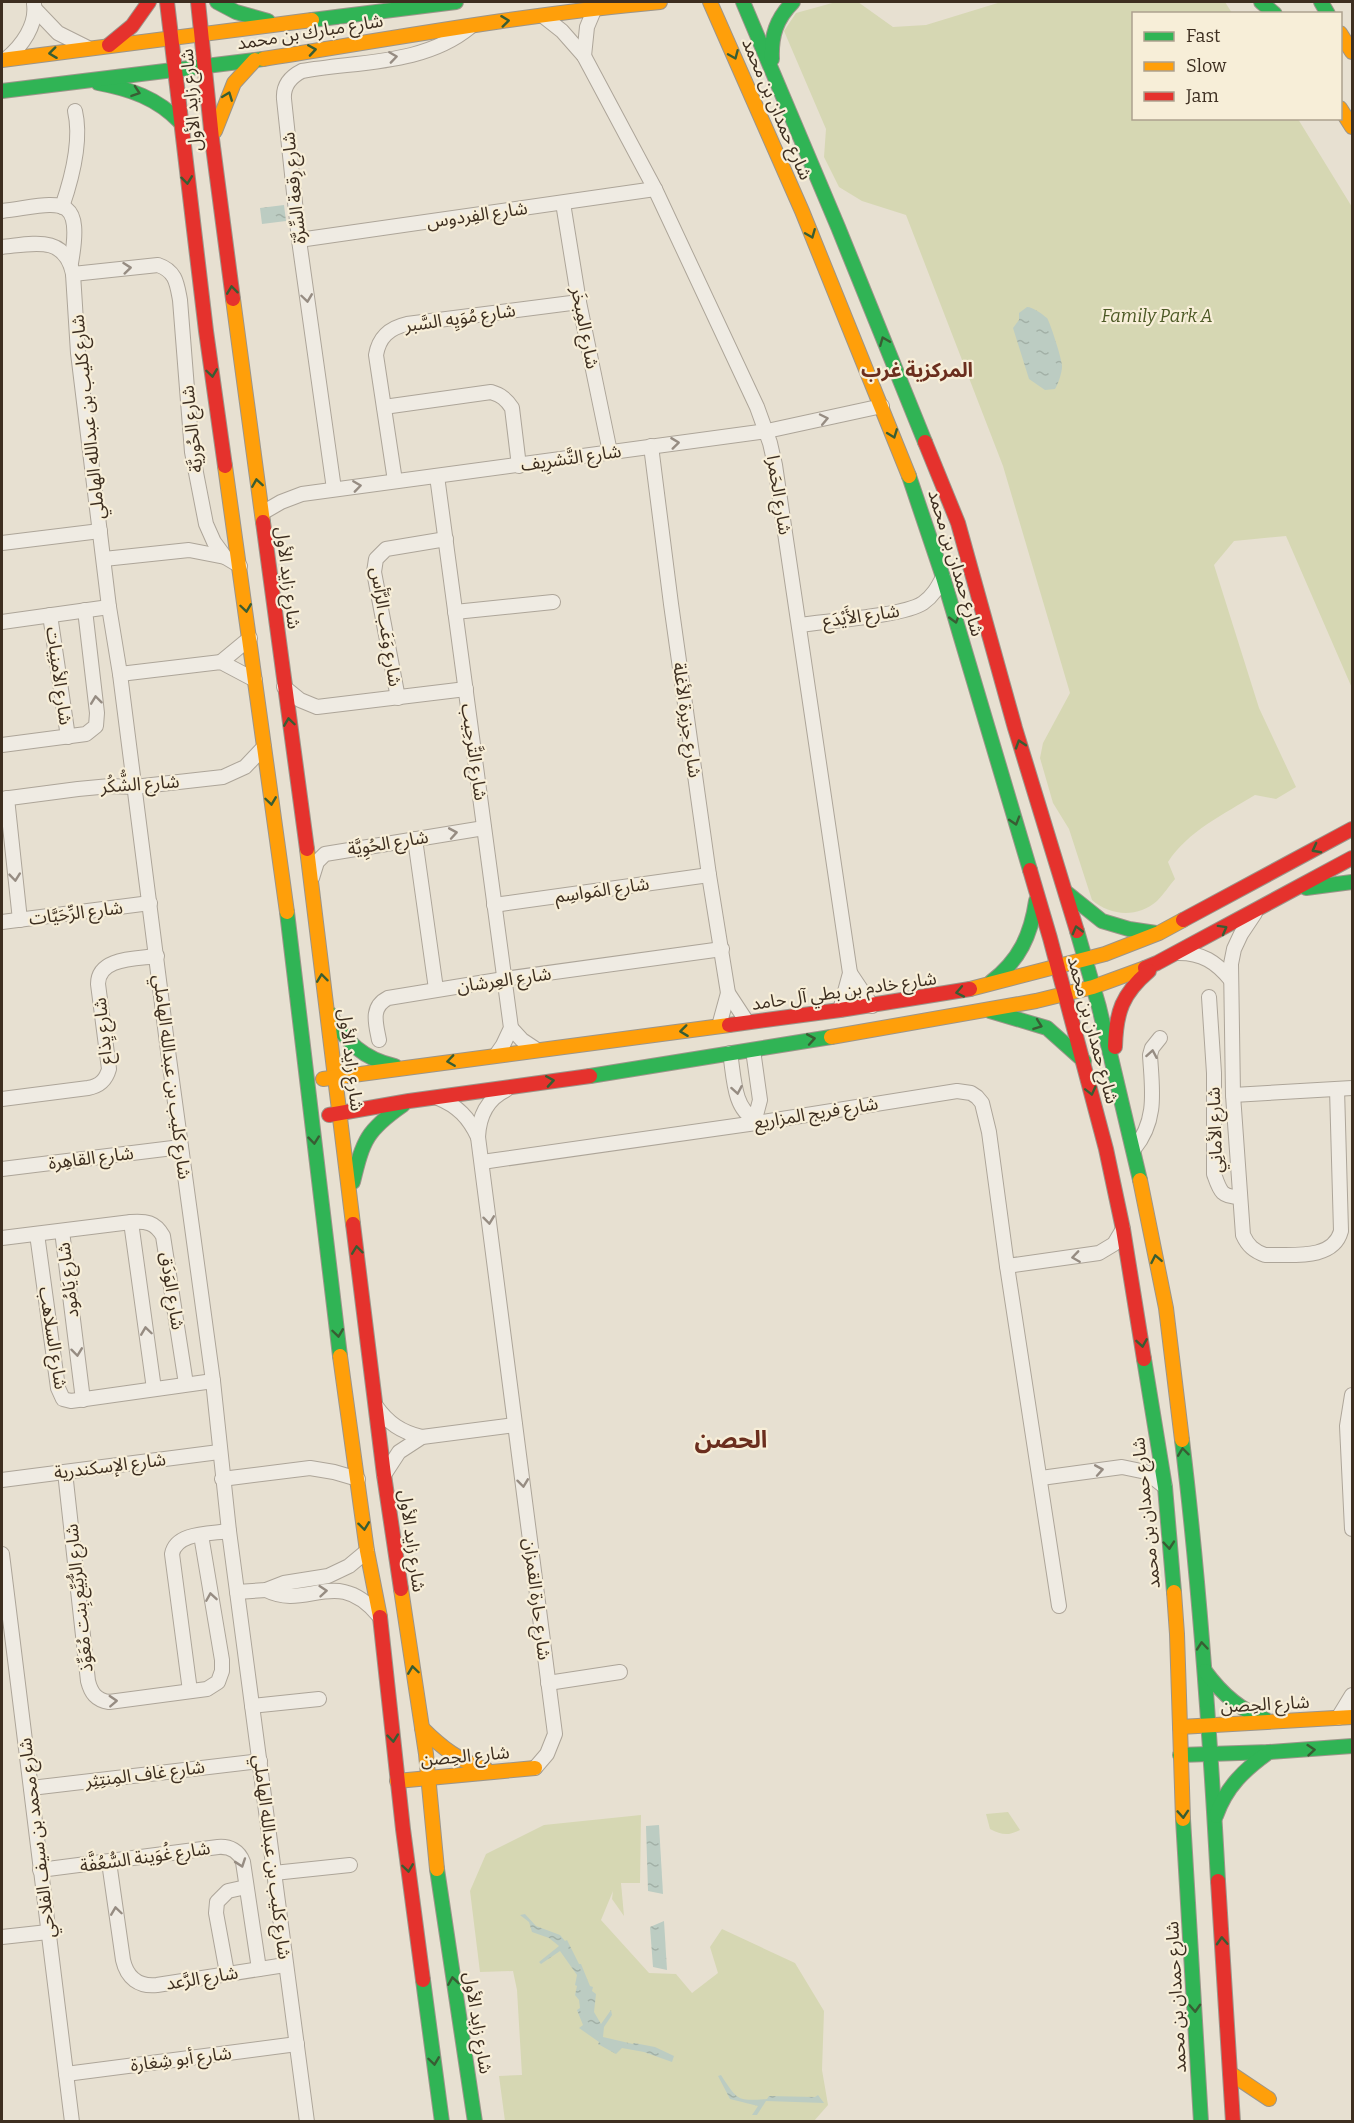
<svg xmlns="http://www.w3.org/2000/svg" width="1354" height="2123" font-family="Bitter,'Noto Sans Arabic',serif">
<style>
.green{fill:#d6d7b3}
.water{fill:url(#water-ripples)}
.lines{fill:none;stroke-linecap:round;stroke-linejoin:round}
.street-casing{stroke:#ada599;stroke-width:16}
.fast-casing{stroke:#9c958a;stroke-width:16}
.slow-casing{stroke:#9c958a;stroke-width:16}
.jam-casing{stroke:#9c958a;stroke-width:16}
.street{stroke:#efebe3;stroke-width:14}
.fast{stroke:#30b455;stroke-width:14}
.slow{stroke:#ff9f0a;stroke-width:14}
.jam{stroke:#e5322d;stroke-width:14}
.oneway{stroke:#385d33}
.oneway2{stroke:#968c82}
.labels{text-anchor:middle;stroke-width:4.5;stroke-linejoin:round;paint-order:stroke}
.street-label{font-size:18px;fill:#3d2e20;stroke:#f7eed8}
.park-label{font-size:18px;font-style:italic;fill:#4d5a26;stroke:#f7eed8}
.neighbourhood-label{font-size:20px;font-weight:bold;fill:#6b2e1e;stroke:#f7eed8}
.district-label{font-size:24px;font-weight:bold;fill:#6b2e1e;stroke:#f7eed8}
</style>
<defs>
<pattern id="water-ripples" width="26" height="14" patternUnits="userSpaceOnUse" patternTransform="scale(1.5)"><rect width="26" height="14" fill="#bcccc2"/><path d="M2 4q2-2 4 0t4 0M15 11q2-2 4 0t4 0" fill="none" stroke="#a2b0a6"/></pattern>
</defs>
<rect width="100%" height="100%" fill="#e7e0d1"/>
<g class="green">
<path d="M836 2H858L893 27 926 25 1001 2H1225L1232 13 1134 14V118L1298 119 1352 207V688L1286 536 1234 541 1214 565 1259 708 1296 787 1276 799 1255 795C1224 814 1188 831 1168 862L1175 879C1169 886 1163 895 1157 901 1138 918 1110 916 1092 900L1069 829 1053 803 1040 758 1043 743 1070 693 1003 466 906 215 862 201 839 187 824 157 826 129 784 31 796 13Z"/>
<path d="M1008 1812 1020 1830C1008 1836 1002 1835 990 1829L986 1814Z"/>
<path d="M641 1815 640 1883H621L624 1916 612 1899 613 1891 601 1920 649 1973 676 1974 692 1993 718 1973 710 1947 722 1929 795 1963 824 2011 822 2070 828 2105 814 2121H505L499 2076 522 2075 517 1990 513 1971 480 1972 470 1891 486 1854 544 1825Z"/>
</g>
<g class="water">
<path d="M284 205 286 221 262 224 260 208Z"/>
<path d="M1027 307C1033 307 1042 314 1047 318 1050 322 1063 362 1062 367 1062 372 1058 385 1055 389L1045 390 1029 379 1013 328 1019 320V313Z"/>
<path d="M659 1825 663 1894 648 1891 646 1826Z"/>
<path d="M525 1914 536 1926 560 1935 565 1941 567 1940 579 1964H581L590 1986 593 1987 592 1991 596 1994 594 2012 601 2024 611 2010 612 2015 604 2027 603 2037 633 2044 634 2043 655 2047 674 2056 672 2062 644 2052 622 2048 616 2054 598 2044 599 2042 579 2028 583 2025 577 2010 580 2008 579 2000 575 1995 577 1986 575 1985 577 1975 560 1951 541 1964 539 1962 559 1946 549 1938 532 1932 529 1922 520 1915Z"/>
<path d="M664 1921 667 1970 653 1967 650 1927Z"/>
<path d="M721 2075C738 2101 737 2101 767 2099L769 2096 815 2097 818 2095 824 2103 766 2101 757 2115H752L758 2106 730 2099 718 2076Z"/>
</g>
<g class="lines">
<defs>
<g id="street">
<path d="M35 9 58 33 88 48"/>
<path d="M543 16 562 31 584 56 655 189 757 407 770 443 775 465 850 973 840 1010"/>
<path d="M584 56 587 27 595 8"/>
<path d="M6 59C22 46 37 25 34 4"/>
<path d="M563 203 579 302 610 452"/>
<path d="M62 207C72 178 82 141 75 111"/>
<path d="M2 211C59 204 84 190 71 263"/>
<path d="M299 240 655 189"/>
<path d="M2 247C32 244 65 234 73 274L78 353 109 607 120 674 168 1051 213 1381 229 1531 307 2122"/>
<path d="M73 274 158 265C176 271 177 284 180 300L192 452 206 524 214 542 225 557 240 566"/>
<path d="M384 407 491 392C501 395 506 399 512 408L519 466"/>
<path d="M651 446 671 604 709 875 728 993 747 1022"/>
<path d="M437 476 511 1028 503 1045 496 1055"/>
<path d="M395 481 376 355C379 337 389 328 407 324L579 302"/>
<path d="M334 489 299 240 284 99C283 86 290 77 302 71 358 61 424 65 470 27"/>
<path d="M262 513 281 502 302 494 767 431 882 406"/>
<path d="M2 543 100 531"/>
<path d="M104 559 189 550 225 557"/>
<path d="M455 612 553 602"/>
<path d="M50 615 68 737"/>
<path d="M2 622 109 607"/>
<path d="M800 625C826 621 904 616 923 603 933 596 938 587 943 577"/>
<path d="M221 662 250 638"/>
<path d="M120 674 221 662 255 680"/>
<path d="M284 687 300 700 317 707 466 689"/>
<path d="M398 698 374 572 376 559 386 549 446 539"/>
<path d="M2 745 86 734 96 726 97 713 85 610"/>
<path d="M7 798 20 920"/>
<path d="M2 799 78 789 110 786 134 787 223 777 245 767 264 747"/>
<path d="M415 839 436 989"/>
<path d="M312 878 317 862 325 854 484 828"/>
<path d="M494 905 709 875"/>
<path d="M1255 913 1241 934 1234 949 1231 964 1233 1095 1243 1235C1248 1246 1254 1251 1265 1255 1291 1254 1333 1261 1341 1231L1337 1089"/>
<path d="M2 922 150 903"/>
<path d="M1179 953C1202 953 1216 962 1230 979"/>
<path d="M850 973 872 1006"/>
<path d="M1209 997 1214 1073V1174C1220 1191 1221 1197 1240 1197"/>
<path d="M719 1026 728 993"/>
<path d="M511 1028 522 1040 537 1050"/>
<path d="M379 1040C376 1024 370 1007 388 998L504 979 722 949"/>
<path d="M730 1053C734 1075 733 1109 755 1119L760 1100 753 1050"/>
<path d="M506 1090C487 1099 479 1117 478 1137L555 1734 547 1754 535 1768"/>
<path d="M1233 1095 1352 1088"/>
<path d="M438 1098C458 1106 469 1118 478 1137"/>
<path d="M2 1099 88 1088C100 1086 106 1080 109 1069L98 984C98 957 137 959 157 956"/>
<path d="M1134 1149C1158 1120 1152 1089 1150 1055L1152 1048 1160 1038"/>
<path d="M482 1162 756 1123 957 1091 971 1093 977 1097 982 1103 989 1132 1007 1266 1059 1606"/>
<path d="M2 1169 181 1147"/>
<path d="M131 1222 154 1389"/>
<path d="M62 1231 83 1400"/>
<path d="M37 1234 58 1388 63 1399 71 1401 213 1381"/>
<path d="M2 1238 131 1222C146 1221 155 1222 163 1236L186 1384"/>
<path d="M1007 1266 1099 1253 1114 1244 1123 1229"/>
<path d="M1352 1395 1347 1426 1352 1529"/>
<path d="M376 1406C388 1423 401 1432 422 1437"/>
<path d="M65 1472 88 1681C91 1693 96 1700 109 1702L207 1689 218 1682 222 1671V1660L201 1535"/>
<path d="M384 1475 399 1452 422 1437 515 1425"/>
<path d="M1041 1478 1122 1467 1146 1472 1165 1487"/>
<path d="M222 1479 310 1468 334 1472 358 1479"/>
<path d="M2 1480 219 1452"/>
<path d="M2 1554 72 2122"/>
<path d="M266 1590C307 1611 337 1565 379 1616"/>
<path d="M237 1592 266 1590 284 1583 328 1576 349 1566 367 1551"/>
<path d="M548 1683 620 1672"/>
<path d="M190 1691 172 1554C176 1532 210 1534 229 1531"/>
<path d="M252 1706 319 1699"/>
<path d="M1338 1718 1352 1695"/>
<path d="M31 1788 260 1761"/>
<path d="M109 1862 123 1960C127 1978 139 1987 157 1985L285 1965"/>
<path d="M40 1870 218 1847C230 1846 239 1851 243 1862L259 1969"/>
<path d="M274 1873 350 1865"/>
<path d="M2 1937 48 1932"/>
<path d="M227 1973 216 1913 217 1902 228 1891 246 1887"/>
<path d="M66 2074 297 2044"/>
</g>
<g id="fast">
<path d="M217 2 236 12 268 21"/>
<path d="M743 2 838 227 925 442"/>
<path d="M1261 2 1275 14"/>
<path d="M1321 2 1328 14"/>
<path d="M312 20 456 2"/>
<path d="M772 59C771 36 776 19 793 2"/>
<path d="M98 83C130 89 157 98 180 122"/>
<path d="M2 91 263 59"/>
<path d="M909 476 943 577 1030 870"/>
<path d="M1306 888 1352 882"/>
<path d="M1067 893 1102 921 1129 929 1156 933"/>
<path d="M287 912 340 1356"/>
<path d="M1077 931 1099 1007 1140 1180"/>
<path d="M991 982C1019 961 1031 935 1036 901"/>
<path d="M990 1011 1047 1028 1084 1061"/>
<path d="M330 1014C345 1042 364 1059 395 1066"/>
<path d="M590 1076 831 1037"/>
<path d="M353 1182C363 1140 367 1130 403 1105"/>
<path d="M1144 1359 1165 1487 1174 1592"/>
<path d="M1182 1440C1200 1586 1210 1734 1218 1881"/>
<path d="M1205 1671C1221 1693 1239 1710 1265 1719"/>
<path d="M1180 1755 1269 1752 1352 1746"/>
<path d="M1216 1816C1226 1787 1245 1769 1269 1752"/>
<path d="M1183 1819 1201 2122"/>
<path d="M437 1869 475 2122"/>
<path d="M423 1980 442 2122"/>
</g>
<g id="slow">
<path d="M710 2 802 211 909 476"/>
<path d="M1340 33 1352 52"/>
<path d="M263 59C395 38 527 14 660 2"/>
<path d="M2 60 312 20"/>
<path d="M1340 108 1352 127"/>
<path d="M215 131 234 83 255 60"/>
<path d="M233 299 263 522"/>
<path d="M225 466 287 912"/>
<path d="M307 849 353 1224"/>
<path d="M970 989 1105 954 1159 933 1183 920"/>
<path d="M831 1037 1036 1001 1093 987 1145 968"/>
<path d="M323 1079 729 1025"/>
<path d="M1140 1180 1166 1308 1182 1440"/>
<path d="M340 1356 367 1551 380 1617"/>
<path d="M401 1589 426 1754 437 1869"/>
<path d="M1174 1592 1177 1634 1183 1819"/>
<path d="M1180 1727 1352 1717"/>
<path d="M422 1728C441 1747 460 1762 486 1769"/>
<path d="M397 1781 535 1768"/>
<path d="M1230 2073 1269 2099"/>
</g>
<g id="jam">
<path d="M167 2 206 331 225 466"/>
<path d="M198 2 212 139 233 299"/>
<path d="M109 45 132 26 149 2"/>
<path d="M925 442 958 523 1015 728 1077 931"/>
<path d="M263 522 307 849"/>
<path d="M1030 870 1050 938 1106 1149 1123 1229 1144 1359"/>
<path d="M1183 920 1352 829"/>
<path d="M1145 968 1157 963 1352 858"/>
<path d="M729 1025 840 1010 970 989"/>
<path d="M1115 1047C1116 1012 1122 994 1149 971"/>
<path d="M329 1115 409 1101 590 1076"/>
<path d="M353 1224 384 1475 401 1589"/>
<path d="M380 1617 403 1829 423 1980"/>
<path d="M1218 1881 1233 2122"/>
</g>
</defs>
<use href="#street" class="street-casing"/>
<use href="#fast" class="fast-casing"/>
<use href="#slow" class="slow-casing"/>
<use href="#jam" class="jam-casing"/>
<use href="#street" class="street"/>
<use href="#fast" class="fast"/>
<use href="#slow" class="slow"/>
<use href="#jam" class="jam"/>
</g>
<defs><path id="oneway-chevron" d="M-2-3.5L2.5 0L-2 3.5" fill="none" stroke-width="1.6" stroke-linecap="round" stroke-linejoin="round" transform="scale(1.5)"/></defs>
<g class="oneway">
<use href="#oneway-chevron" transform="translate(505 21) rotate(-7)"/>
<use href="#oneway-chevron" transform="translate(312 50) rotate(-9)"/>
<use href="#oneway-chevron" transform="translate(53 53) rotate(173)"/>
<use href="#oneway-chevron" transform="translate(734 55) rotate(67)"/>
<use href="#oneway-chevron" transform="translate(136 92) rotate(19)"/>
<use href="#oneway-chevron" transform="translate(228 96) rotate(-69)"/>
<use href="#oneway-chevron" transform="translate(187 180) rotate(83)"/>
<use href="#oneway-chevron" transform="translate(811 234) rotate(68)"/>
<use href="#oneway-chevron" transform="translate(232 290) rotate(-97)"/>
<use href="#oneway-chevron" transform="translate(884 341) rotate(-112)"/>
<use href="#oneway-chevron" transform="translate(212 373) rotate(82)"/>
<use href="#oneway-chevron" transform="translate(893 434) rotate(69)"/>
<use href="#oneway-chevron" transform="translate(257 483) rotate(-99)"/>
<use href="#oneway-chevron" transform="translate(246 608) rotate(82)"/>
<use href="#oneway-chevron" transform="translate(955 619) rotate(74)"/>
<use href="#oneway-chevron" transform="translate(289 722) rotate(-98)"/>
<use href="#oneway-chevron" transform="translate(1020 744) rotate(-108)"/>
<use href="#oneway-chevron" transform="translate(271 801) rotate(82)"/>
<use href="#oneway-chevron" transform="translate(1015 821) rotate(73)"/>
<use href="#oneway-chevron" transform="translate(1316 849) rotate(152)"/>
<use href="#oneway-chevron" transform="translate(1223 929) rotate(-29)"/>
<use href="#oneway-chevron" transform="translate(1077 930) rotate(-105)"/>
<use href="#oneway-chevron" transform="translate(322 978) rotate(-97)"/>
<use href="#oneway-chevron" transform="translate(960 992) rotate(169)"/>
<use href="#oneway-chevron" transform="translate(1038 1025) rotate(20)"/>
<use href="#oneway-chevron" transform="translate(684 1031) rotate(173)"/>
<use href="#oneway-chevron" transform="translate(811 1039) rotate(-10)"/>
<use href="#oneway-chevron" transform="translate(451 1061) rotate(172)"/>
<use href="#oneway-chevron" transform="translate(550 1081) rotate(-9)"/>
<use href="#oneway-chevron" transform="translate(1091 1091) rotate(76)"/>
<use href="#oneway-chevron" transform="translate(314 1140) rotate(84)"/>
<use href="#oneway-chevron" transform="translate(357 1250) rotate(-97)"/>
<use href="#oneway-chevron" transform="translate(1156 1259) rotate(-101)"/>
<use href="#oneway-chevron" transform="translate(338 1333) rotate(82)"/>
<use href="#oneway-chevron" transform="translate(1142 1343) rotate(81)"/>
<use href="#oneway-chevron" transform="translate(1183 1452) rotate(-97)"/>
<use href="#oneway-chevron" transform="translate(364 1526) rotate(83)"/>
<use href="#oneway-chevron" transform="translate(1169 1545) rotate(85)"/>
<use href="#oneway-chevron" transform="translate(1202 1646) rotate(-95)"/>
<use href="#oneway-chevron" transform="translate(413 1670) rotate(-98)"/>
<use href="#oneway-chevron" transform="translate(393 1738) rotate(84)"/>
<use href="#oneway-chevron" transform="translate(1311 1750) rotate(-5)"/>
<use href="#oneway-chevron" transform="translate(1183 1814) rotate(86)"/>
<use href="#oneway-chevron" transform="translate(408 1868) rotate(82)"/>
<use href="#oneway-chevron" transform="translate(1222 1941) rotate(-93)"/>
<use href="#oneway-chevron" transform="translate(453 1981) rotate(-99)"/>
<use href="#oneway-chevron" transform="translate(1195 2008) rotate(87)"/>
<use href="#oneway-chevron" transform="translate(434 2061) rotate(82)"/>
</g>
<g class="oneway2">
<use href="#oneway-chevron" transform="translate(393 57) rotate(-8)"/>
<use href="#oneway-chevron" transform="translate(127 268) rotate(-6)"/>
<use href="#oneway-chevron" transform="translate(307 298) rotate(82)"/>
<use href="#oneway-chevron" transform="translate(824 419) rotate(-12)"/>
<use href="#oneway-chevron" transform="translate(675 443) rotate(-7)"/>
<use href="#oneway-chevron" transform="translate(357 486) rotate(-8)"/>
<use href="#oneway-chevron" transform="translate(96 700) rotate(-97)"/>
<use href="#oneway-chevron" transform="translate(453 833) rotate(-10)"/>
<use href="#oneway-chevron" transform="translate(15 877) rotate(84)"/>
<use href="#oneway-chevron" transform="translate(1152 1054) rotate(-80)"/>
<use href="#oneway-chevron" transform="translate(737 1090) rotate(80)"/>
<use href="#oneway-chevron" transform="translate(489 1220) rotate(83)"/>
<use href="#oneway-chevron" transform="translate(1076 1257) rotate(172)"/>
<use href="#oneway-chevron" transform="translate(146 1331) rotate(-98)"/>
<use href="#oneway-chevron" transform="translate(77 1352) rotate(83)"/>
<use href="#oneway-chevron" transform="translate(1099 1470) rotate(-10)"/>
<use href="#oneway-chevron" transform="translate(523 1483) rotate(83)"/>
<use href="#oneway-chevron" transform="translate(323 1591) rotate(-5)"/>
<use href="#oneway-chevron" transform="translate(211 1597) rotate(-99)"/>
<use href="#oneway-chevron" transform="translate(113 1701) rotate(-3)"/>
<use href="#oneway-chevron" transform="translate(241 1863) rotate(71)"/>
<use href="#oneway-chevron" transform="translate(116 1911) rotate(-98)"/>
</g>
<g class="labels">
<g class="street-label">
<text transform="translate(310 32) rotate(-9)" y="6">شارع مبارك بن محمد</text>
<text transform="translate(191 100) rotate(-95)" y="6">شارع زايد الأول</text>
<text transform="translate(777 109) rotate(67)" y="6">شارع حمدان بن محمد</text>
<text transform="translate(294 188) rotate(-96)" y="6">شارع رِقعة السِّرَّة</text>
<text transform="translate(477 215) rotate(-8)" y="6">شارع الفِردوس</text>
<text transform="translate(460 318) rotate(-8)" y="6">شارع مُوَيِه السَّبر</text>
<text transform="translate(585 328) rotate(79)" y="6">شارع المِبخَر</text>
<text transform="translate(88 417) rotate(-96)" y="6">شارع كليب بن عبدالله الهاملي</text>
<text transform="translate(192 429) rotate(-96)" y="6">شارع الحُوريَّة</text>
<text transform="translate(571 458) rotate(-8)" y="6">شارع التَّشرِيف</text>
<text transform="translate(779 495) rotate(81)" y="6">شارع الحَمرا</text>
<text transform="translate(956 563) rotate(73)" y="6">شارع حمدان بن محمد</text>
<text transform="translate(288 578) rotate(83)" y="6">شارع زايد الأول</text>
<text transform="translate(861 616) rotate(-8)" y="6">شارع الأَيْدَع</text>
<text transform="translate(386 627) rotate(81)" y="6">شارع وَعَب الرَّأس</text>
<text transform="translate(59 676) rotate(82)" y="6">شارع الأمنِيات</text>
<text transform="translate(687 720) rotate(82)" y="6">شارع جزيرة الأغلة</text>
<text transform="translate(474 752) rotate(82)" y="6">شارع التَّرحِيب</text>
<text transform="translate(140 784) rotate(-4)" y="6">شارع الشُّكُر</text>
<text transform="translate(388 843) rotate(-9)" y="6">شارع الحُوِيَّة</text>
<text transform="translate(602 890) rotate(-8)" y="6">شارع المَواسِم</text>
<text transform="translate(76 913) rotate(-7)" y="6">شارع الرِّحَيَّات</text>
<text transform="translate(504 980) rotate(-8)" y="6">شارع العِرشان</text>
<text transform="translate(844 991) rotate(-8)" y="6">شارع خادم بن بطي آل حامد</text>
<text transform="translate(1093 1030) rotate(75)" y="6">شارع حمدان بن محمد</text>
<text transform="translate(103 1031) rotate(-96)" y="6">شارع يِذاع</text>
<text transform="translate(351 1060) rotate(83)" y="6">شارع زايد الأول</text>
<text transform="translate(172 1077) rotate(83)" y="6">شارع كليب بن عبدالله الهاملي</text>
<text transform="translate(816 1113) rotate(-9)" y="6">شارع فريج المزاريع</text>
<text transform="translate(1215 1130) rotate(-92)" y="6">شارع الأمانِي</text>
<text transform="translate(91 1158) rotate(-7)" y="6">شارع القاهِرة</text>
<text transform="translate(68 1280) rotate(-97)" y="6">شارع يَامُود</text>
<text transform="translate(172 1291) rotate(81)" y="6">شارع الوَدَق</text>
<text transform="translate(53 1338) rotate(81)" y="6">شارع السلاهب</text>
<text transform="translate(110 1466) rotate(-7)" y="6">شارع الإسكندرية</text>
<text transform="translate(1146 1513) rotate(-96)" y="6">شارع حمدان بن محمد</text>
<text transform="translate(412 1541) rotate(82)" y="6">شارع زايد الأول</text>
<text transform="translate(79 1598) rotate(-96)" y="6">شارع الرُّبَيِّع بِنت مُعَوِّذ</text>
<text transform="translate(537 1599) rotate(83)" y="6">شارع حارة القمزان</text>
<text transform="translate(1265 1704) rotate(-3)" y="6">شارع الحِصن</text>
<text transform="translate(465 1756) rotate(-5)" y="6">شارع الحِصن</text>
<text transform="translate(145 1774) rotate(-7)" y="6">شارع غاف المِنتِثِر</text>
<text transform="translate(37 1838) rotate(-97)" y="6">شارع محمد بن سيف الفلاحي</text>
<text transform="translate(145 1857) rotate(-8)" y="6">شارع غُوَينة السُّعُفَّة</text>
<text transform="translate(272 1857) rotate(83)" y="6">شارع كليب بن عبدالله الهاملي</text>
<text transform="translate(202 1978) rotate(-9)" y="6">شارع الرَّعد</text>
<text transform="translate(1176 1997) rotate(-93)" y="6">شارع حمدان بن محمد</text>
<text transform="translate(478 2023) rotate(81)" y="6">شارع زايد الأول</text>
<text transform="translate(181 2059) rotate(-7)" y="6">شارع أبو شِغارة</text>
</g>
<g class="park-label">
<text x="1157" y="322">Family Park A</text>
</g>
<g class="neighbourhood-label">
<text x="917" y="377">المركزية غرب</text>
</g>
<g class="district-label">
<text x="731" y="1448">الحصن</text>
</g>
</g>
<rect width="1354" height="2123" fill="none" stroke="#3d2e20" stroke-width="6"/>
<rect x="1132" y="12" width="210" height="108" fill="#f7eed8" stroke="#ada18e" stroke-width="1.5"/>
<rect x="1144" y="32" width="30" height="9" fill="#30b455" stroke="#ada18e" stroke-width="1.5"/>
<text x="1186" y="42" font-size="18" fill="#3d2e20">Fast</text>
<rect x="1144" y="62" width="30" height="9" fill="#ff9f0a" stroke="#ada18e" stroke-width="1.5"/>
<text x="1186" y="72" font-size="18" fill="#3d2e20">Slow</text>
<rect x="1144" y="92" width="30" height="9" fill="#e5322d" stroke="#ada18e" stroke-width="1.5"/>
<text x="1186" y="102" font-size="18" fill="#3d2e20">Jam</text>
</svg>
